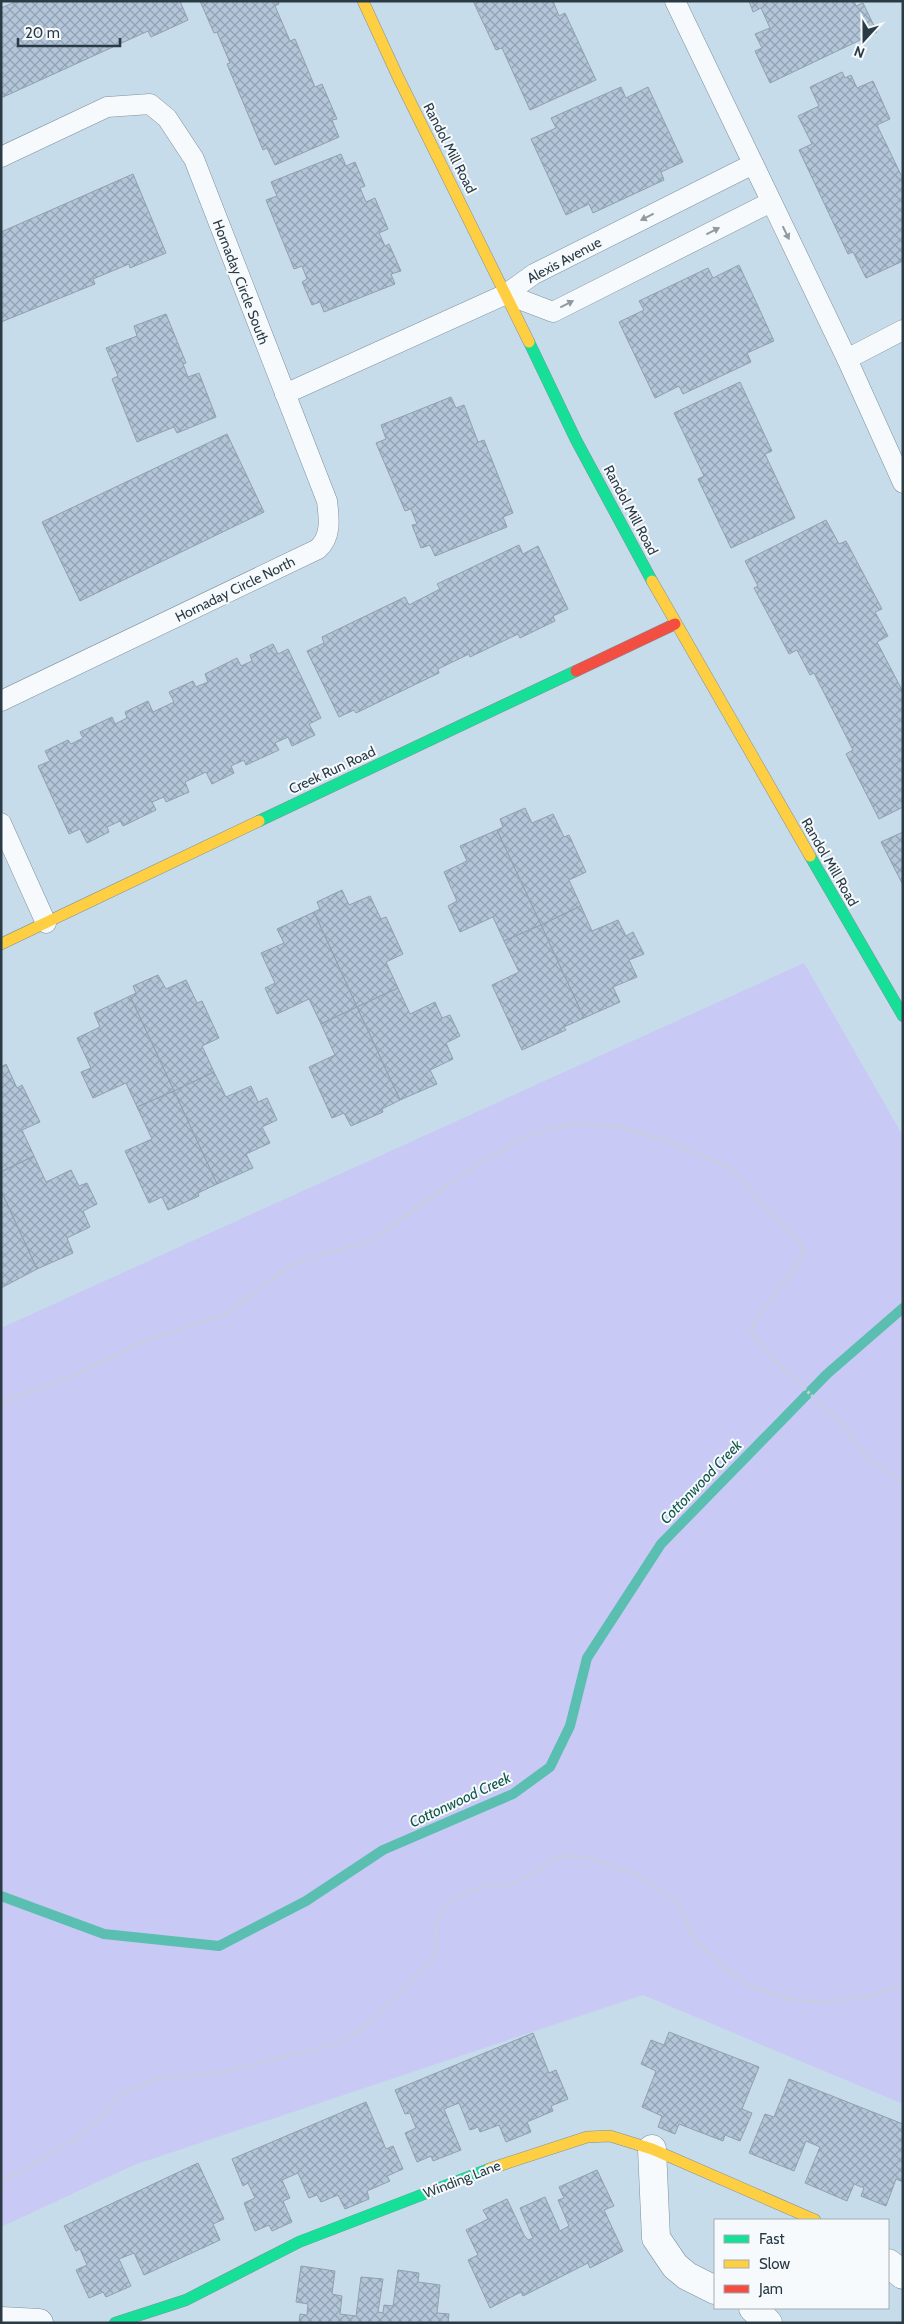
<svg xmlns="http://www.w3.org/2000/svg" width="904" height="2324" font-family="Cabin,sans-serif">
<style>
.green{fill:#c9c9f5}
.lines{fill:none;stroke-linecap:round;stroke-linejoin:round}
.stream{stroke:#5abeb1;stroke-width:10}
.building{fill:url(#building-cross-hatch);stroke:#91a0ac}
.lane-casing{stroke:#7e909b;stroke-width:21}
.street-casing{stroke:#7e909b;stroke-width:29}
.fast-casing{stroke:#7e909b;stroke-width:12}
.slow-casing{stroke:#7e909b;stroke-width:12}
.jam-casing{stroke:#7e909b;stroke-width:12}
.path{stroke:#cad1d5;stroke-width:3;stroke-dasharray:2.5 2.5;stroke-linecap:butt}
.lane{stroke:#f6fafc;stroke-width:20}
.street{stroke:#f6fafc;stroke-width:28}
.fast{stroke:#16e098;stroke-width:11}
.slow{stroke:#ffcf43;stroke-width:11}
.jam{stroke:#f24e42;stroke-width:11}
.oneway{fill:#909aa0}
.labels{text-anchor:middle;stroke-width:4;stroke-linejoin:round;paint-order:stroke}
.street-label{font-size:14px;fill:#2a3b45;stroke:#f6fafd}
.water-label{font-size:15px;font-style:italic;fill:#11584b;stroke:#f6fafd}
</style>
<defs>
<pattern id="building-cross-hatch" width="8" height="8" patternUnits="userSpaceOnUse" patternTransform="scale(1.25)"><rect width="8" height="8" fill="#b2c5d9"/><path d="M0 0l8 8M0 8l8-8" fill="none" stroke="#91a1b2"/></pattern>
</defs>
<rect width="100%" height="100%" fill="#c6dceb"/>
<path class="green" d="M804 963 903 1136V2104L643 1995 134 2165 1 2227V1328Z"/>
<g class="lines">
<path class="stream" d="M1 1896 104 1934 219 1946 306 1901 383 1850 513 1794 550 1767 570 1726 587 1658 661 1544 827 1374 903 1308"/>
</g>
<g class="building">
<path d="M17 1H180L188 20 151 37 148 31 1 98V8Z"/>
<path d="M200 1H278L279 4 275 6 290 41 295 39 315 87 322 84 337 119 332 120 339 137 275 165 267 148 263 150 227 64 230 63 217 32 214 33Z"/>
<path d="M473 1H553L559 16 565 13 596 80 530 110 502 48 496 50Z"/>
<path d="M749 1H854L856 6 863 3 877 32 770 83 755 51 762 48 755 34 770 28 761 8 753 12Z"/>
<path d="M842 72 845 78 851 75 857 88 873 81 890 119 877 125 903 179V261L866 278 853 252 848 254 799 150 812 144 798 116 819 106 810 87Z"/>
<path d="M621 87 626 98 648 87 683 162 661 172 664 180 593 213 589 204 566 215 531 139 556 128 551 118Z"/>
<path d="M341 154 346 166 355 162 365 186 360 188 366 202 375 198 388 229 379 233 385 246 389 244 401 271 391 274 395 284 324 312 320 302 312 305 302 282 307 279 302 266 294 269 266 200 277 196 271 182Z"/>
<path d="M133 174 166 253 130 268 129 264 93 279 95 284 1 322V232Z"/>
<path d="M739 265 774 341 747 353 751 362 683 394 679 386 655 398 619 322 644 310 639 301 708 268 713 278Z"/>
<path d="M166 314 186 363 183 364 188 377 199 373 216 417 177 433 174 427 137 442 112 379 118 376 106 348 137 336 134 326Z"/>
<path d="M740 382 772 451 765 454 795 518 731 548 698 479 704 476 674 413Z"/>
<path d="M451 397 456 408 464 405 478 442 484 440 513 513 503 517 507 527 435 556 430 545 421 548 412 525 417 524 411 509 405 511 376 443 386 439 381 425Z"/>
<path d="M227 434 264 512 80 601 42 522Z"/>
<path d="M826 520 839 544 846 541 882 609 875 612 888 636 877 642 903 692V807L879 819 846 754 853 750 814 673 810 675 797 650 789 654 754 588 758 586 745 561Z"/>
<path d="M519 545 523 554 538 546 568 609 553 616 555 621 520 638 518 634 470 657 469 654 438 669 439 673 356 713 354 710 339 717 307 651 324 643 322 637 405 597 409 605 440 589 437 584Z"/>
<path d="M273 644 278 654 288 649 321 718 309 724 315 735 292 746 288 737 275 743 279 750 246 765 244 760 231 766 234 773 212 784 206 772 185 782 189 792 166 802 164 797 152 802 156 810 123 826 120 821 107 827 109 832 87 843 80 829 69 834 38 766 50 761 45 751 68 740 71 744 83 738 80 732 112 717 115 724 127 718 125 712 148 701 153 712 174 702 169 692 193 681 196 687 208 682 205 674 237 658 241 666 252 661 250 655Z"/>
<path d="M525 808 532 823 553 814 564 837 569 835 586 872 569 880 581 906 541 925 497 830 503 827 500 819Z"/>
<path d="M497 830 541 925 504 941 493 917 460 932 448 906 457 901 444 872 467 861 460 846Z"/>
<path d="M903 832V885L881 842Z"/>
<path d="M342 890 349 905 370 896 381 919 386 917 403 954 386 962 398 988 357 1007 314 912 320 909 317 902Z"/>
<path d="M581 906 592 931 618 920 626 936 633 932 644 954 629 960 637 977 613 987 620 1002 584 1018 541 925Z"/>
<path d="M314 912 357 1007 321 1024 309 999 277 1014 265 988 275 983 261 953 284 943 277 929Z"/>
<path d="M541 925 584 1018 564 1027 566 1030 522 1050 492 985 519 972 504 941Z"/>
<path d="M158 975 166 989 186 980 197 1003 202 1001 219 1038 202 1046 214 1072 174 1091 130 996 136 993 133 986Z"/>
<path d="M398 988 410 1014 435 1002 442 1018 450 1015 460 1036 446 1043 453 1059 430 1070 437 1084 400 1100 357 1007Z"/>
<path d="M130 996 174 1091 137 1107 126 1083 93 1098 81 1072 91 1068 77 1038 100 1027 94 1013Z"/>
<path d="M357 1007 400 1100 382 1109 383 1112 351 1126 344 1113 332 1118 309 1067 335 1055 321 1024Z"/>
<path d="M6 1064 17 1088 22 1085 40 1122 22 1130 34 1156 1 1172V1067Z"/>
<path d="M214 1072 226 1097 251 1086 258 1102 267 1098 277 1120 262 1127 270 1143 246 1154 253 1168 217 1184 174 1091Z"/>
<path d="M174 1091 217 1184 198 1193 199 1196 168 1210 162 1197 149 1203 125 1151 152 1139 137 1107Z"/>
<path d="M34 1156 46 1182 71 1170 79 1186 87 1183 97 1204 83 1211 90 1227 67 1238 73 1253 37 1269 1 1191V1172Z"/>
<path d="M1 1191 37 1269 1 1288Z"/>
<path d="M669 2032 759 2067 742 2109 752 2113 740 2141 725 2135 723 2141 679 2124 675 2134 658 2127 662 2116 642 2107 656 2071 641 2064 651 2040 664 2045Z"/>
<path d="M533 2033 549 2073 556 2070 568 2099 551 2106 553 2111 527 2122 531 2132 506 2142 499 2125 480 2132 478 2127 470 2130 459 2103 444 2109 461 2150 433 2161 431 2156 417 2162 405 2133 416 2128 410 2113 405 2114 395 2090Z"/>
<path d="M789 2079 903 2124V2182L896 2179 886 2206 861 2196 864 2188 854 2184 847 2201 805 2183 820 2147 806 2141 794 2171 749 2153 765 2114 774 2117Z"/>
<path d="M366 2102 386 2149 393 2146 403 2169 387 2176 390 2181 367 2191 369 2199 345 2209 338 2195 321 2202 317 2195 309 2198 298 2173 282 2180 290 2198 283 2201 292 2222 272 2231 269 2225 255 2231 244 2203 255 2198 248 2183 243 2186 232 2159Z"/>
<path d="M198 2163 224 2219 213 2224 220 2240 144 2275 134 2253 119 2259 131 2286 106 2297 103 2292 89 2298 76 2270 87 2265 80 2249 76 2251 64 2226Z"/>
<path d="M597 2170 614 2206 604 2210 623 2251 590 2268 588 2263 523 2296 521 2292 490 2308 468 2260 478 2255 466 2230 488 2219 483 2210 507 2199 524 2235 528 2240 533 2238 520 2208 545 2197 560 2231 569 2226 558 2200 564 2198 559 2187Z"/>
<path d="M301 2266 335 2271 332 2294 342 2296 340 2314 356 2316 361 2277 383 2279 378 2312 383 2313 384 2305 393 2306 398 2270 419 2273 418 2282 440 2285 437 2313 449 2314 448 2323H299L300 2314 307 2315 308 2304 296 2302Z"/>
</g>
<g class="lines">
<defs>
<g id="lane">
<path d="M675 1 847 359 903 483"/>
<path d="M1 157 107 107 150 104 167 118 194 159 327 501C329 518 332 536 318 549L1 701"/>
<path d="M506 294 553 312 771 202"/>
<path d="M847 359 903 330"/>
<path d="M285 394 506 294 534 274 753 164"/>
<path d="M1 823 46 923"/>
</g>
<g id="street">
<path d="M652 2149 656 2238 675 2266 687 2276 715 2290"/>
<path d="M888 2263 903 2275"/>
<path d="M753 2308 768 2323"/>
<path d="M1 2321 39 2323"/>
</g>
<g id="fast">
<path d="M529 342 576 440 652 581"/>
<path d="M259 821 576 671"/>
<path d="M810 856 903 1016"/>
<path d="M115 2323 186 2300 299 2242 489 2169"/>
</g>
<g id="slow">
<path d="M363 1 398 77 529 342"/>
<path d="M652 581 810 856"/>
<path d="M1 944 259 821"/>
<path d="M489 2169 587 2137 610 2136 652 2149 815 2220"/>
</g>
<path id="jam" d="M576 671 675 624"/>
</defs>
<use href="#lane" class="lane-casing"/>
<use href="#street" class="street-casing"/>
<use href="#fast" class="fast-casing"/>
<use href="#slow" class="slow-casing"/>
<use href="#jam" class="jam-casing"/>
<g class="path">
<path d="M1 1402 71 1377 144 1341 226 1314 290 1265 325 1253 368 1242 480 1163 521 1138 569 1124 614 1126 661 1139 731 1168 765 1208 799 1240 804 1255 760 1313 751 1332 770 1356 846 1428 866 1457 903 1482"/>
<path d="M1 2181 45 2158 81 2135 105 2114 120 2094 156 2079 217 2073 337 2044 365 2027 434 1958 437 1947 436 1923 449 1902 467 1892 492 1885 509 1886 539 1870 558 1856 587 1857 638 1875 677 1902 696 1941 722 1967 749 1985 787 1999 822 2002 868 1997 903 1985"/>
</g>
<use href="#lane" class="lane"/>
<use href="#street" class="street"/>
<use href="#fast" class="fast"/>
<use href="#slow" class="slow"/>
<use href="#jam" class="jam"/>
</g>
<defs><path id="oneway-solid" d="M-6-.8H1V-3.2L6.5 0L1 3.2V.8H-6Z" transform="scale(1.25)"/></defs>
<g class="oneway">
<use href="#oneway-solid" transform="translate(647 217) rotate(153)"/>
<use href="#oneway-solid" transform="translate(713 231) rotate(-27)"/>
<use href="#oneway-solid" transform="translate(786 233) rotate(64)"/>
<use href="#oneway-solid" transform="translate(567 304) rotate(-27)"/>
</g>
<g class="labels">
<g class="street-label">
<text transform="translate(450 148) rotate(63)" y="5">Randol Mill Road</text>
<text transform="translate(564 260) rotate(-28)" y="5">Alexis Avenue</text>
<text transform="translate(241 282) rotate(69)" y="5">Hornaday Circle South</text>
<text transform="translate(631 510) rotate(62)" y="5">Randol Mill Road</text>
<text transform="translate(235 589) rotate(-26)" y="5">Hornaday Circle North</text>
<text transform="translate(332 770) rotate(-25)" y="5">Creek Run Road</text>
<text transform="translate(830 862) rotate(60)" y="5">Randol Mill Road</text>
<text transform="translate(462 2179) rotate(-21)" y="5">Winding Lane</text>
</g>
<g class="water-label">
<text transform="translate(701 1482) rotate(-46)" y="5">Cottonwood Creek</text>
<text transform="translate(460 1800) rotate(-25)" y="5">Cottonwood Creek</text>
</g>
</g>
<rect width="904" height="2324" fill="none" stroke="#2a3b45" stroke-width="5"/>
<rect x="714" y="2219" width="175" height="90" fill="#f6fafd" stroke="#a4aeb3"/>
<rect x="724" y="2235" width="25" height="8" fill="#16e098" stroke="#a4aeb3"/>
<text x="759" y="2244" font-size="15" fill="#2a3b45">Fast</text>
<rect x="724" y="2260" width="25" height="8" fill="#ffcf43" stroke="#a4aeb3"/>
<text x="759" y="2269" font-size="15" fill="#2a3b45">Slow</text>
<rect x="724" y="2285" width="25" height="8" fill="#f24e42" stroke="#a4aeb3"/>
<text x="759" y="2294" font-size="15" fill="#2a3b45">Jam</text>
<g transform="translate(864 40) rotate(201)" stroke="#f6fafd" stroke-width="4" paint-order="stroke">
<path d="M0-4L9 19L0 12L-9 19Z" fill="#2a3b45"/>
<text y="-8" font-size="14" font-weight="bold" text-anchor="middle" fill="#2a3b45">N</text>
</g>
<path d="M18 38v8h102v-8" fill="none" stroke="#2a3b45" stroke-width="2.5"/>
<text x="25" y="38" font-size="15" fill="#2a3b45" stroke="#f6fafd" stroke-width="4" paint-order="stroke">20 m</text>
</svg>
